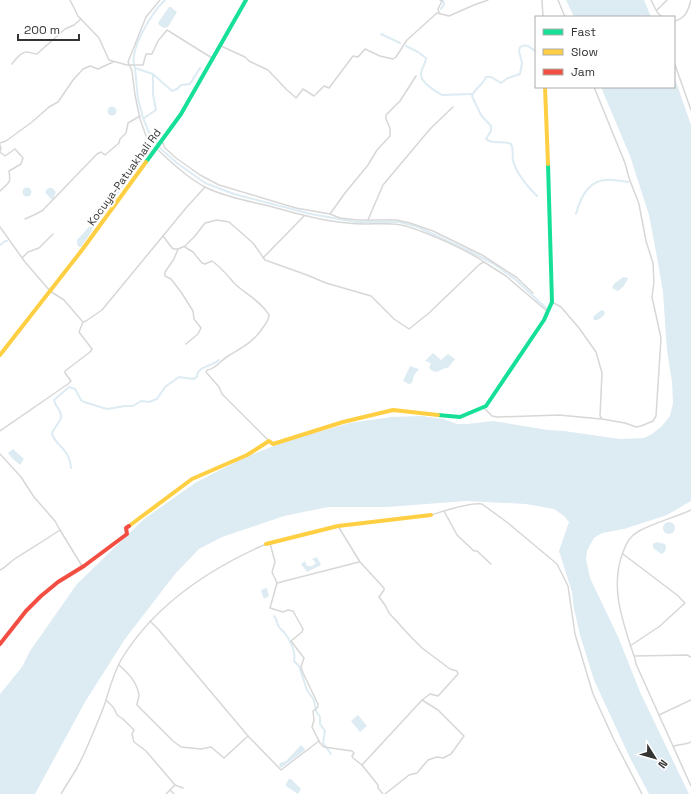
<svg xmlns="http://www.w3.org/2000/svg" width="691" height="794" font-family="'Space Grotesk',sans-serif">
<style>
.water{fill:#ddebf3}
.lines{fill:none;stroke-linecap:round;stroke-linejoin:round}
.canal{stroke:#ddebf3;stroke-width:2}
.street{stroke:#d7d7d7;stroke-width:1.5}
.fast{stroke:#16e098;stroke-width:4}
.slow{stroke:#ffcf43;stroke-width:4}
.jam{stroke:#f24e42;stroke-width:4}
.labels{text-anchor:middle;stroke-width:4;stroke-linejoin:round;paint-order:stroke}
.street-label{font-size:11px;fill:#333;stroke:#fff}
</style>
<rect width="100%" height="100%" fill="#fff"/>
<g class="water">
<path d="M566 0H644L651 17H574Z"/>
<path d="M169 7H171L177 12 168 27 164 28 159 25 158 23Z"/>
<path d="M674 76 691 125V501L667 515 624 529 602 533 594 538 590 545 587 551 586 559 590 578 619 639 640 692 689 794H649L630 758 594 680 580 635 574 609 572 592 559 551 569 522 564 516 554 509 526 504 466 501 387 507H328L284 516 222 537 199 549 175 574 125 639 85 702 35 794H0V694L22 667 30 651 77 584 144 519 195 483 243 458 289 440 350 423 391 417 421 416 443 419 457 424H468L493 421 548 430 564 431 620 439 644 438 652 434 662 426 670 416 673 403 672 382 667 351 663 292 657 257 649 215 630 156 601 87H674Z"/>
<circle cx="112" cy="111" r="4.5"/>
<path d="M124 180 126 183 118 194 115 191Z"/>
<circle cx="27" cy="192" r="4.5"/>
<path d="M48 188H52L56 192 53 199H51L45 192Z"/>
<path d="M89 227H92V231L81 247H79L77 244V240Z"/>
<path d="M623 277 628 278V279L623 287 618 291 612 288 614 284Z"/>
<path d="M603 310 605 313C603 317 598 321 594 320L593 317 600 311Z"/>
<path d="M433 353 441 360 448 354 455 359 448 368C440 367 438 377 429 368L431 363 425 361Z"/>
<path d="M410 366 419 369 414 375 412 383 409 384 403 381Z"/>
<path d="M13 449 24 459 20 465 12 458 8 453Z"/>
<circle cx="669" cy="528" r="6"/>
<path d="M657 542 665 544C667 548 666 551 662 554L660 553 653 548V544Z"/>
<path d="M317 557 321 565 307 572 301 564 305 561 307 566H312L316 563 312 559Z"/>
<path d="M267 588 269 596 264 599 261 591 263 589Z"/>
<path d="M358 715 367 726 360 732 351 721Z"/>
<path d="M301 745 305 749 304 751 281 768 279 766 280 763 286 761Z"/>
<path d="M289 779H291L301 789 298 794 286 786V784Z"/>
</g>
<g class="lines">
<g class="canal">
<path d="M165 0C153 11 127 52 135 68L138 99 143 118 150 135 162 150 177 163 205 183 234 194 311 214 356 222H399L418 227 471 252 494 264 516 280 547 309"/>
<path d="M441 9 444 4 443 0"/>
<path d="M381 34 400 43"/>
<path d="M406 46 418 52 426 58C426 64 421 68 421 74 420 82 435 91 442 95L472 94"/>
<path d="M536 52C531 48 527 43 520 47L519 51 522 63 520 74 508 78 501 83 491 77H486C483 85 475 88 472 96L481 115 491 126V131L486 139C492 145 503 140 511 144 514 150 512 155 513 160 516 173 528 187 537 196"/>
<path d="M135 68 153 74 172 91 177 89 181 85 190 84 200 68"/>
<path d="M144 118 156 110 153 94V74"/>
<path d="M576 214C581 196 589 178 612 180 617 180 622 181 628 182"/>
<path d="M0 245 5 241H7"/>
<path d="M71 468C69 446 54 446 52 433 54 428 59 423 61 418 63 413 55 406 54 400L69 387 75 389 81 400 84 402 107 409 125 406H133L141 401 149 402 157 399 165 387 179 377 193 379 197 377C197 366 211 367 219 360"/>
<path d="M274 616C278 620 276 623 279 627 280 629 282 630 284 632 290 640 296 651 294 661L299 666 307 690 314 700 316 711 320 717V724L325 731 323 743 331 754"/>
</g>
<g class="street">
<path d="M70 0 78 16 99 38 109 60 127 65H143L146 54H152L158 41 167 30 212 58"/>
<path d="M542 0 543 17"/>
<path d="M558 0 565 17"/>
<path d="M651 0 657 12 662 17"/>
<path d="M657 10 667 0"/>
<path d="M439 13 438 9 442 1 440 0"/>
<path d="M674 21C686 19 688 10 691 0"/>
<path d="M221 46 245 57 249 61 268 70 286 89 296 98 303 89 314 96 324 86 329 88 353 56 358 57 365 49 380 56 393 59 396 57 407 40 437 13 449 16 474 5 488 0"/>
<path d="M674 62 691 110"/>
<path d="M12 64C15 60 21 51 27 52 30 52 33 54 37 54L65 29 74 25 81 19"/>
<path d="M149 139 146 136 140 119 135 95 132 71 128 62 146 17 160 0"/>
<path d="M162 141 165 148 176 158 200 175 219 185 296 208 330 214 340 218 358 220H396L410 223 433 231 482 255 516 277 533 293"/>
<path d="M0 143 6 141 32 122 49 107 58 102 73 80 83 69 90 66 98 69 113 62"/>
<path d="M0 145 1 148 0 152 5 156 15 149 23 158 21 164 9 171C11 184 9 182 0 191"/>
<path d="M157 149C172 163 189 179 207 188 230 199 255 202 280 209 302 215 324 221 348 223 363 225 378 223 393 224 411 224 469 251 484 262"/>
<path d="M330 214 345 193 368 165 377 150 390 136V128L386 119V115L400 101 416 76"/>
<path d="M25 219 36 214 43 210 97 154 101 152 105 155 119 143 120 139 126 133 128 123 140 116"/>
<path d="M368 220 383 185 430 129 453 107"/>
<path d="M0 227 25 262 50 291 64 300 82 321 83 322 79 332 92 349 90 352 65 371V373L71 381 68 384 0 431"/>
<path d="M163 236 172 248 174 249H178L185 246 195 236 205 223 217 220 229 222 253 243 265 260 307 275 326 283 371 296 394 319 409 329 429 313 480 264 484 262 506 276 548 312"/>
<path d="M185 247 193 252 202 263 205 264 212 261C221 267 227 275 234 283 245 294 260 300 269 315 269 320 266 323 264 326 254 342 243 347 228 356 220 361 216 369 207 370L206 372 219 387 222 394 269 441"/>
<path d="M178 249 174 259 165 272V276L171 279 181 292 193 311 194 319 201 328 198 334 186 344"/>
<path d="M22 258 28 252 39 248 53 234"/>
<path d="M263 258 304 216"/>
<path d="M552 302 561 307 579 328 596 352 602 373 600 416 602 419 625 423 636 427 641 426 653 421 656 416 661 338 652 297 654 282 653 263 646 241 639 204 629 178 625 163 594 87"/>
<path d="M83 322 86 321 102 310 186 208 205 187"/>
<path d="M483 407 492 416 497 417 559 415 601 419"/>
<path d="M0 454 21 477 34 497 55 521 60 530"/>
<path d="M691 510C674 518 656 522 639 531 630 536 627 542 623 552 611 583 620 613 630 644 632 651 635 657 636 664L691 786"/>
<path d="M444 511 457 535 474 551H477L491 564"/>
<path d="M431 515C444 511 470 502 482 504L508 523 557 564 568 586 575 634 593 694 614 740 642 794"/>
<path d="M338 526 360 562 384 588V590L379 597 385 605 389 613 411 637 422 648 450 669 457 671 458 674 438 696 430 694 422 700 362 765"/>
<path d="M270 543 275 562 272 572 277 583 270 608 283 612 288 610 293 611 303 629 302 632 291 641 304 658 301 667 303 673 318 704V707L313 711 314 720 312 727 320 743 324 747 352 751 354 753 352 756 353 758 362 765 378 785V788L383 794"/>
<path d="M623 554 677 595 685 603 660 626 630 646"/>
<path d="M0 570C6 567 10 562 16 558 30 549 45 540 60 530L82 566"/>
<path d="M277 583 359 562"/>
<path d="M635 656 687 655 691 657"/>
<path d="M119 665C128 673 137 682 139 695 139 698 137 702 137 705L173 741 181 747 201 749 211 747 224 758 248 736 158 629 150 621"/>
<path d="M106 700 114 708 117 715 123 719 134 730 132 734 134 742 146 751 175 785 183 788"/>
<path d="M659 715 691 700"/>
<path d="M248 736 281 770 319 741"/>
<path d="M674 746C680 744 686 745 691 742"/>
<path d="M61 794 77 768 84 754C91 738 98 722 104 706 109 691 113 674 121 660 154 605 209 569 266 544"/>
<path d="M166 794 170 790"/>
<path d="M174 794 170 790 175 785"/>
<path d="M385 794 409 775 417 773 428 760 437 757 443 758 451 754 464 736 438 710 422 700"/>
</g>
<g class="fast">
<path d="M146 162 181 114 246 0"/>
<path d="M438 415 460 417 486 406 544 320 552 302 548 164"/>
</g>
<g class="slow">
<path d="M545 87 548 164"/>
<path d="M0 355 82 250 146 162"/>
<path d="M129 526 192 479 247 455 269 441 273 444 343 422 393 410 438 415"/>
<path d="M266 544 338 526 431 515"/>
</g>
<path class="jam" d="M0 644 26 611 41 596 58 582 84 566 127 534 126 528 129 526"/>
</g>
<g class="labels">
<g class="street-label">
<text transform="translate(124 177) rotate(-54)" y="4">Kocuya-Patuakhali Rd</text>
</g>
</g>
<rect x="535" y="16" width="140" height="72" fill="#ffffff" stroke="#adadad"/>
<rect x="543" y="29" width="20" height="6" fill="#16e098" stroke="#adadad"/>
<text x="571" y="36" font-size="12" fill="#333333">Fast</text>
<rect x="543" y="49" width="20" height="6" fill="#ffcf43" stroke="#adadad"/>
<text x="571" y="56" font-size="12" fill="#333333">Slow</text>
<rect x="543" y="69" width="20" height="6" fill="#f24e42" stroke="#adadad"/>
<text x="571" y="76" font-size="12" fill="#333333">Jam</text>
<g transform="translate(655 758) rotate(127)" stroke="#ffffff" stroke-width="3" paint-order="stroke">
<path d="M0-3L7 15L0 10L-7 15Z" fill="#333333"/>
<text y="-6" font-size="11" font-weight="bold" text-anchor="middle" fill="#333333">N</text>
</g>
<path d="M18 34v6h61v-6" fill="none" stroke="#333333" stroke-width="2"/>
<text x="24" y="34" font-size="12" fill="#333333" stroke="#ffffff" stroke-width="3" paint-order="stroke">200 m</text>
</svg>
